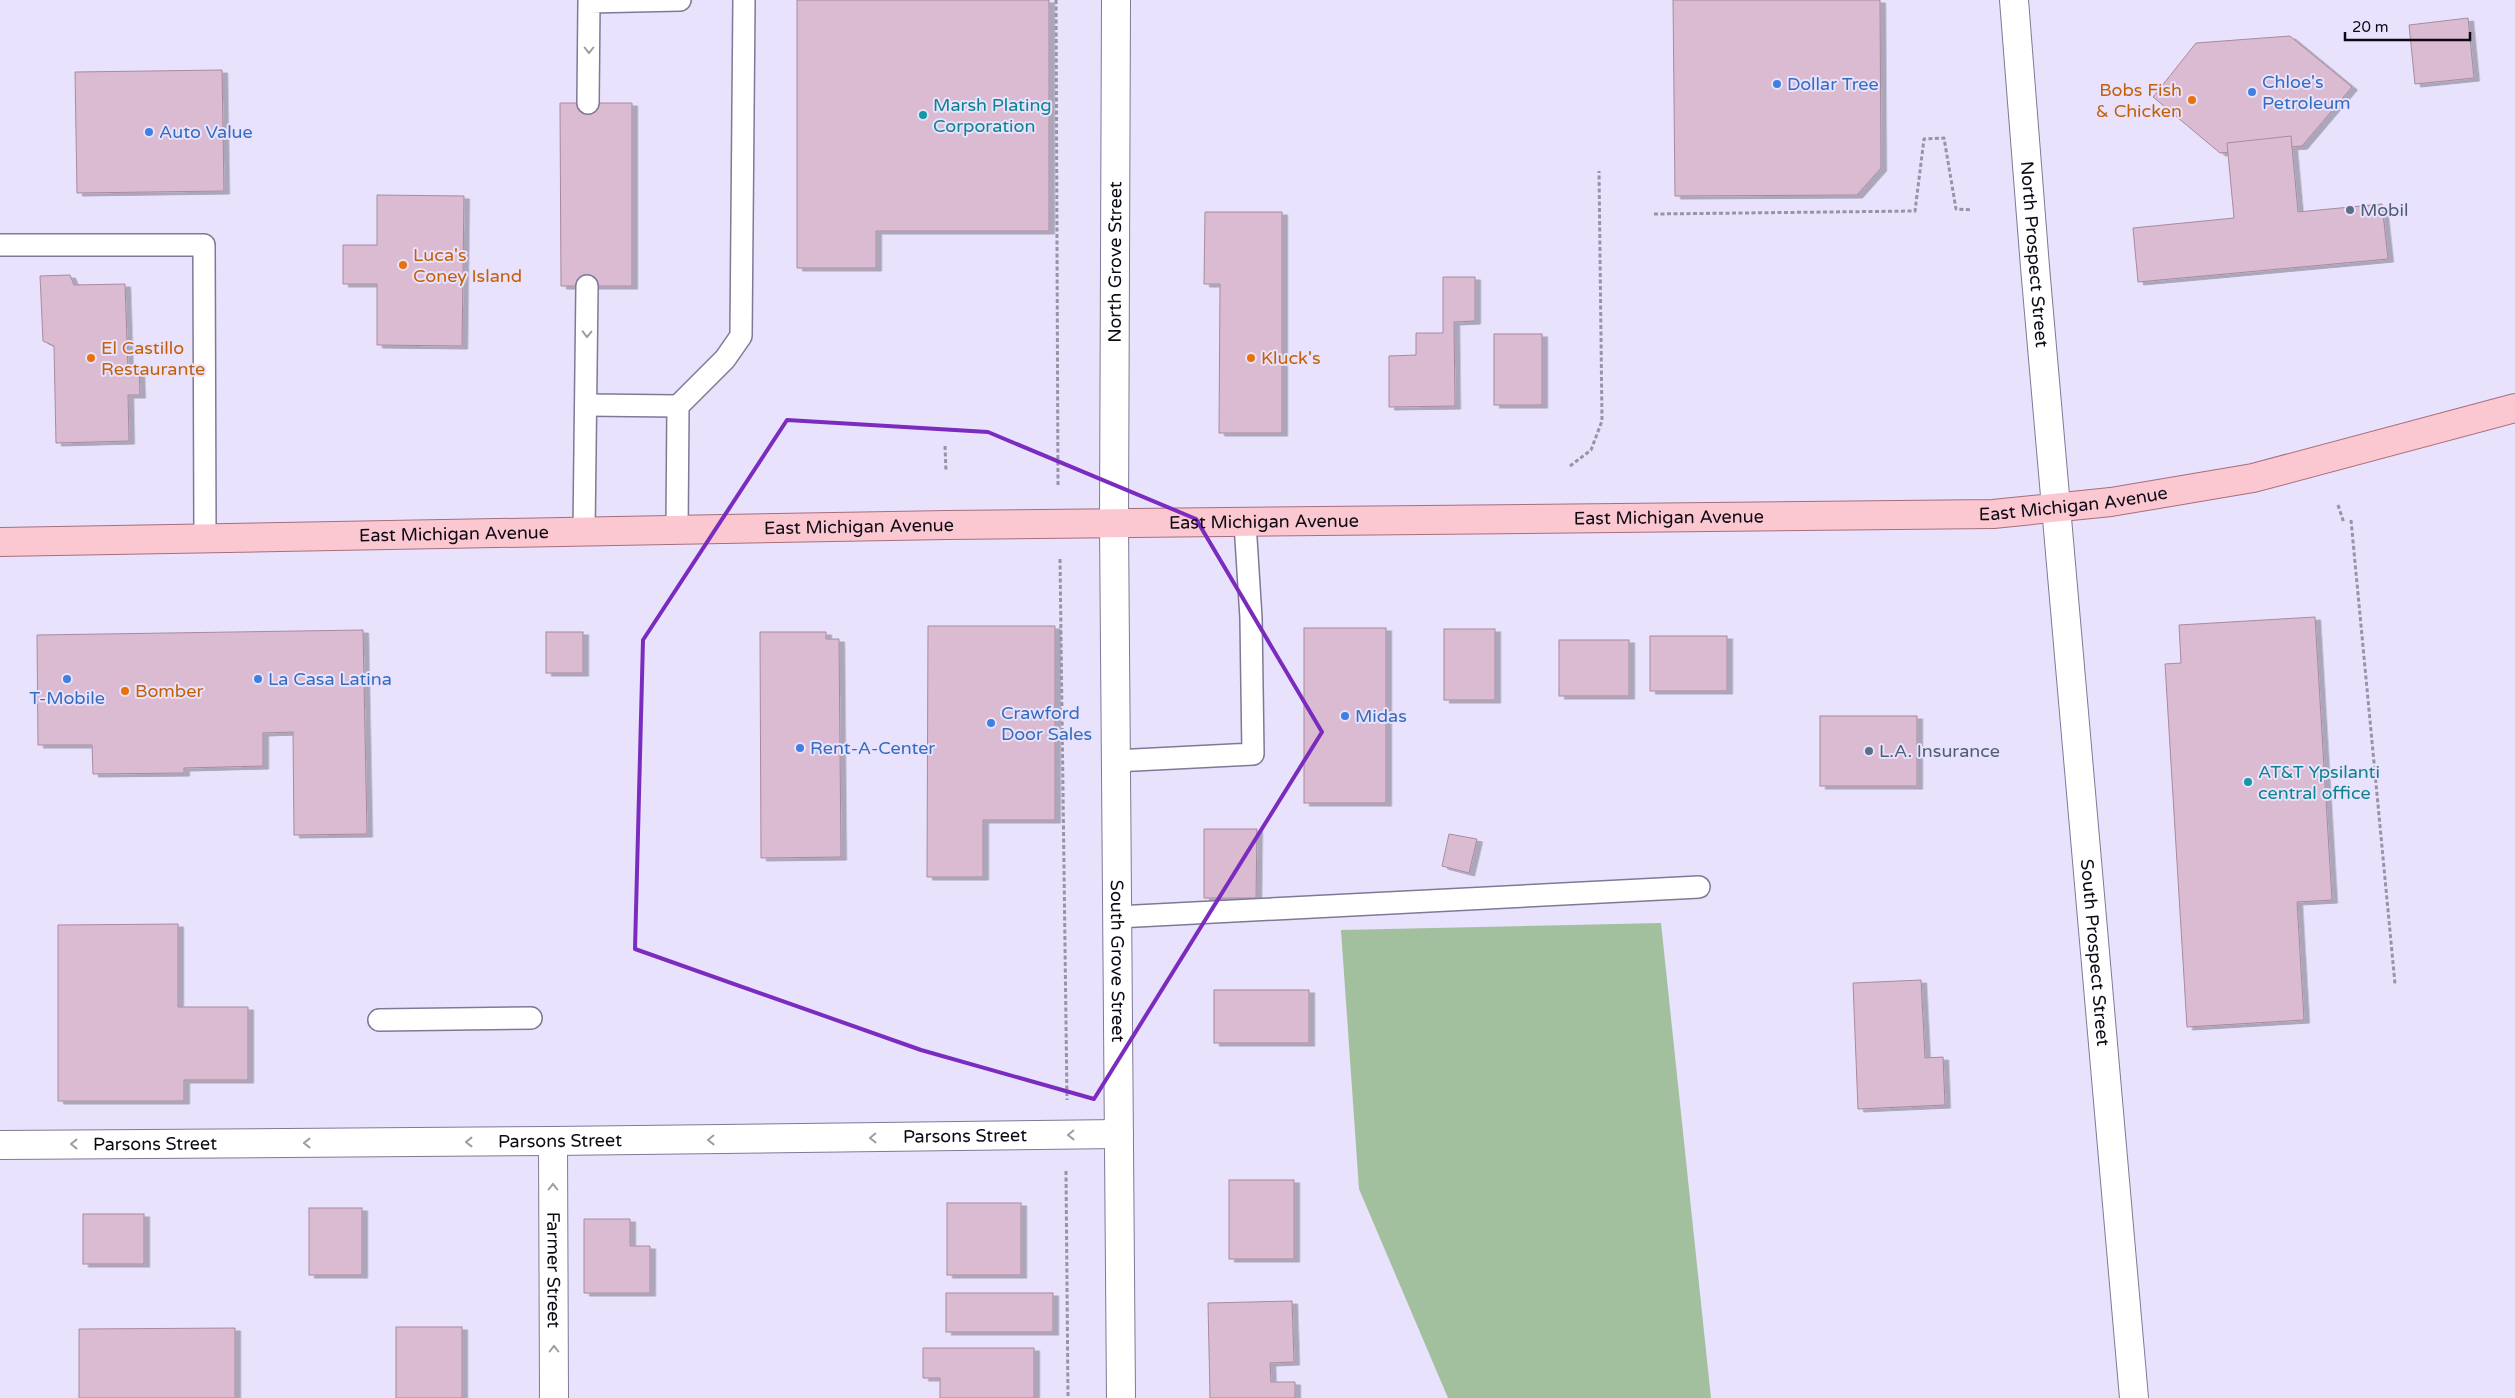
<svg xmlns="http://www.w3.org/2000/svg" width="2515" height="1398" font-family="'Varela Round',sans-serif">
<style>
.green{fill:#a3c09e}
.building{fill:#dbbbd1;stroke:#a88a9e;filter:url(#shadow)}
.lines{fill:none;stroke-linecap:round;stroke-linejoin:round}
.lane-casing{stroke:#807896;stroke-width:24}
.street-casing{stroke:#807896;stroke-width:30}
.secondary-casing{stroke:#807896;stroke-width:30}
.primary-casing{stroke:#a66e7c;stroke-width:30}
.path{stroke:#9993a8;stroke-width:3;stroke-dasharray:4 2.5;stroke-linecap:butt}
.lane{stroke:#fff;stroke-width:21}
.street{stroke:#fff;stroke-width:28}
.secondary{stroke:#fff;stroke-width:28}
.primary{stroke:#fbc8d1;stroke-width:28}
.oneway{stroke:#9e9da1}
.marked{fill:none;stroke:#7b2cbf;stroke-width:4;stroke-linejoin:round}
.shop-dot{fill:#3f7fe0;stroke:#e9e2fd;stroke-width:2}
.food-dot{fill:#e8710a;stroke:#e9e2fd;stroke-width:2}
.culture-dot{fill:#0f9aa8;stroke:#e9e2fd;stroke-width:2}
.service-dot{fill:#5c6f8a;stroke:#e9e2fd;stroke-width:2}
.labels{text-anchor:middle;stroke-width:4;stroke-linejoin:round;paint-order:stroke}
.shop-label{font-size:18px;fill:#366cbe;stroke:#e9e2fd;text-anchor:start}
.food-label{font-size:18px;fill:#c56008;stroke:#e9e2fd;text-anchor:start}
.culture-label{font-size:18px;fill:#0d838f;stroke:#e9e2fd;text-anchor:start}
.service-label{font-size:18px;fill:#4e5e75;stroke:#e9e2fd;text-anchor:start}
.street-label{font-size:18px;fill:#0d0a15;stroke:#e9e2fd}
</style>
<defs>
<filter id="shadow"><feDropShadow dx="5.5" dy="3" stdDeviation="0" flood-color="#0004"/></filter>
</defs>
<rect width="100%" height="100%" fill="#e9e2fd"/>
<path class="green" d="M1661 923 1711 1398H1448L1359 1189 1341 930Z"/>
<g class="building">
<path d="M797 0H1049V231H876V268H797Z"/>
<path d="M1673 0H1880L1881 168 1857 195 1675 196Z"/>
<path d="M2468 18 2474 78 2415 84 2409 25Z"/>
<path d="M2290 36 2352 87 2302 146 2220 153 2153 97 2196 43Z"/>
<path d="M222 70 224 191 77 193 75 72Z"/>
<path d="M560 103H632V286H561Z"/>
<path d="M2291 136 2298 212 2382 204 2388 259 2138 282 2133 228 2234 218 2227 143Z"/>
<path d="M377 195 464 196 462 346 377 345V284H343V245H377Z"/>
<path d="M1205 212H1282V433H1219L1220 284H1204Z"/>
<path d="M70 275 74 285 125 284 128 370H139L140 395H128L129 441 56 443 54 346 43 341 40 276Z"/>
<path d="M1443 277H1475V321L1454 322 1455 406 1389 407V356L1416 355V333H1443Z"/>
<rect x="1494" y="334" width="48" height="71"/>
<path d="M2315 617 2332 900 2297 902 2304 1020 2187 1027 2165 664 2181 663 2179 625Z"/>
<path d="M928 626H1055V820H983V877H927Z"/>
<rect x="1304" y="628" width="82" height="175"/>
<rect x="1444" y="629" width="51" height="71"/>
<path d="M363 630 367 834 294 835 293 732 263 733V766L184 768V773L93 774 92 745H38L37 635Z"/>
<rect x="546" y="632" width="37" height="41"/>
<path d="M760 632H826V639H839L841 857 761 858Z"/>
<rect x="1650" y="636" width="77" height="55"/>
<rect x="1559" y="640" width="70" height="56"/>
<rect x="1820" y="716" width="97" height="70"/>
<path d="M1204 829H1257L1256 898H1204Z"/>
<path d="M1449 834 1477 839 1469 873 1442 866Z"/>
<path d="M178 924V1007H248V1080H184V1101H58V925Z"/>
<path d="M1921 980 1925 1058 1943 1057 1945 1105 1858 1109 1853 983Z"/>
<rect x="1214" y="990" width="95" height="53"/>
<rect x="1229" y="1180" width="65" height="79"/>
<rect x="947" y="1203" width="74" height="72"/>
<rect x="309" y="1208" width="53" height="67"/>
<rect x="83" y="1214" width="61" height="50"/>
<path d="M584 1219H630V1246H650V1293H584Z"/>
<rect x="946" y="1293" width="107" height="39"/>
<path d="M1292 1301 1294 1362 1270 1363 1271 1382H1295V1398H1210L1208 1303Z"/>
<rect x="396" y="1327" width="66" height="71"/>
<path d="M235 1328V1398H79V1329Z"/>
<path d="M923 1348H1034V1398H940V1378H923Z"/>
</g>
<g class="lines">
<defs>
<g id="lane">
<path d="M588 103 589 2 680 0"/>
<path d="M0 245H204L205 538"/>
<path d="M586 405 678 406"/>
<path d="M677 530 678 406 725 359 741 336 744 0"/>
<path d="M584 532 587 286"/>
<path d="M1115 761 1253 754 1251 618 1245 523"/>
<path d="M1117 917 1699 887"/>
<path d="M379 1020 531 1018"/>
</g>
<g id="street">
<path id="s1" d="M1114 523 1116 0"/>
<path id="s2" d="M553 1141 554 1398"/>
<path id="s3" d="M0 1145 553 1141 1119 1134"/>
</g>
<g id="secondary">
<path id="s4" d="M2014 0 2035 267 2134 1398"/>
<path id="s5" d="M1114 523 1121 1398"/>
</g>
<g id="primary">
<path id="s6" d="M0 542 947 525 1993 514 2111 502 2253 478 2515 408"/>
</g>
</defs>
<use href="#lane" class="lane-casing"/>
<use href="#street" class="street-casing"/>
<use href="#secondary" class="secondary-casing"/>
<use href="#primary" class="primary-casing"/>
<g class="path">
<path d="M1056 0 1058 487"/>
<path d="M1654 214 1915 211 1924 139 1944 138 1956 209 1972 210"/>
<path d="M945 446 946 471"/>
<path d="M1570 466 1591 450 1602 421 1599 171"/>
<path d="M2338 505 2344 523"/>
<path d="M2351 520 2395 984"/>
<path d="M1060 559 1067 1100"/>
<path d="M1066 1171 1068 1398"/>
</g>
<use href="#lane" class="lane"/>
<use href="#street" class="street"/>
<use href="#secondary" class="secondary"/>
<use href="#primary" class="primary"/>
</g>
<defs><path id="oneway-chevron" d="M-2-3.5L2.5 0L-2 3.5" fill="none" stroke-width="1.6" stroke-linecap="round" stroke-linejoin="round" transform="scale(1.25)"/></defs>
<g class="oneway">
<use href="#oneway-chevron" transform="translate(589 50) rotate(90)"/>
<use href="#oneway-chevron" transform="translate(587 334) rotate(91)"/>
<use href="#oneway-chevron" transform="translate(1071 1135) rotate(179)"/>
<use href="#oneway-chevron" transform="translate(873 1138) rotate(179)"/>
<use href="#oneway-chevron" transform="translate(711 1140) rotate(179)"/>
<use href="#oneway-chevron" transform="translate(469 1142) rotate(180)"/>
<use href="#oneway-chevron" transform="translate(307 1143) rotate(180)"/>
<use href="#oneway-chevron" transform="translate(74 1144) rotate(180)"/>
<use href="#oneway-chevron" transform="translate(553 1187) rotate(-90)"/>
<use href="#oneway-chevron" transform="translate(554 1349) rotate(-90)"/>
</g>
<path class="marked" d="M787 420 988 432 1196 519 1322 732 1094 1099 921 1050 635 949 643 640Z"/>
<g class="shop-dot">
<circle cx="1777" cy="84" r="5"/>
<circle cx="2252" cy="92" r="5"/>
<circle cx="149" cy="132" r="5"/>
<circle cx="67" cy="679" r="5"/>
<circle cx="258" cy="679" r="5"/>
<circle cx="1345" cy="716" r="5"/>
<circle cx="991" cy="723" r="5"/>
<circle cx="800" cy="748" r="5"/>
</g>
<g class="food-dot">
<circle cx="2192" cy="100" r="5"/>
<circle cx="403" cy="265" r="5"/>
<circle cx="91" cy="358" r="5"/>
<circle cx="1251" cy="358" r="5"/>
<circle cx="125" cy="691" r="5"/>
</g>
<g class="culture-dot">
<circle cx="923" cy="115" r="5"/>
<circle cx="2248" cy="782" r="5"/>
</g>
<g class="service-dot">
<circle cx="2350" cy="210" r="5"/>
<circle cx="1869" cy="751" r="5"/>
</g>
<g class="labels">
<g class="shop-label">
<text x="2262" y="88">Chloe's<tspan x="2262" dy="21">Petroleum</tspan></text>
<text x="1787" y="90">Dollar Tree</text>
<text x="159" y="138">Auto Value</text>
<text x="268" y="685">La Casa Latina</text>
<text x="67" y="704" text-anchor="middle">T-Mobile</text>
<text x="1001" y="719">Crawford<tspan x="1001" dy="21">Door Sales</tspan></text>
<text x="1355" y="722">Midas</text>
<text x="810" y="754">Rent-A-Center</text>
</g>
<g class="food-label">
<text x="2182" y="96" text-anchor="end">Bobs Fish<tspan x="2182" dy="21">&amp; Chicken</tspan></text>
<text x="413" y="261">Luca's<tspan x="413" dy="21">Coney Island</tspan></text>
<text x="101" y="354">El Castillo<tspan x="101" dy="21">Restaurante</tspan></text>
<text x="1261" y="364">Kluck's</text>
<text x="135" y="697">Bomber</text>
</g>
<g class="culture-label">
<text x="933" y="111">Marsh Plating<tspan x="933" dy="21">Corporation</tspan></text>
<text x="2258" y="778">AT&amp;T Ypsilanti<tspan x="2258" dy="21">central office</tspan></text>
</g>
<g class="service-label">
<text x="2360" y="216">Mobil</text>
<text x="1879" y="757">L.A. Insurance</text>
</g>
<g class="street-label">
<text dy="6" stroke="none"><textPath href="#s4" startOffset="255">North Prospect Street</textPath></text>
<text dy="6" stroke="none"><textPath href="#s1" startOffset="261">North Grove Street</textPath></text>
<text dy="6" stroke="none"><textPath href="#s6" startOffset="2074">East Michigan Avenue</textPath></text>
<text dy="6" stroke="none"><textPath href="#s6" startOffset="1669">East Michigan Avenue</textPath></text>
<text dy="6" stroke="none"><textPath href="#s6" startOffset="1264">East Michigan Avenue</textPath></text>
<text dy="6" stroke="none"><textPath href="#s6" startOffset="859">East Michigan Avenue</textPath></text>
<text dy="6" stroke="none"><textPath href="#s6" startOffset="454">East Michigan Avenue</textPath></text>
<text dy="6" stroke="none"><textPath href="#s4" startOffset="956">South Prospect Street</textPath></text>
<text dy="6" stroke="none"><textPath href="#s5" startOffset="438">South Grove Street</textPath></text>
<text dy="6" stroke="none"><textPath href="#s3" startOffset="965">Parsons Street</textPath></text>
<text dy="6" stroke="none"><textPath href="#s3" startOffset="560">Parsons Street</textPath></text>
<text dy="6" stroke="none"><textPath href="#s3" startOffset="155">Parsons Street</textPath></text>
<text dy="6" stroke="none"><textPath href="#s2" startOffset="129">Farmer Street</textPath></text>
</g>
</g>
<path d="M2345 32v8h125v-8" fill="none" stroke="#0d0a15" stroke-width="2.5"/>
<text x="2352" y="32" font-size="15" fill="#0d0a15" stroke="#e9e2fd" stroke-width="4" paint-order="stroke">20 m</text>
</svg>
